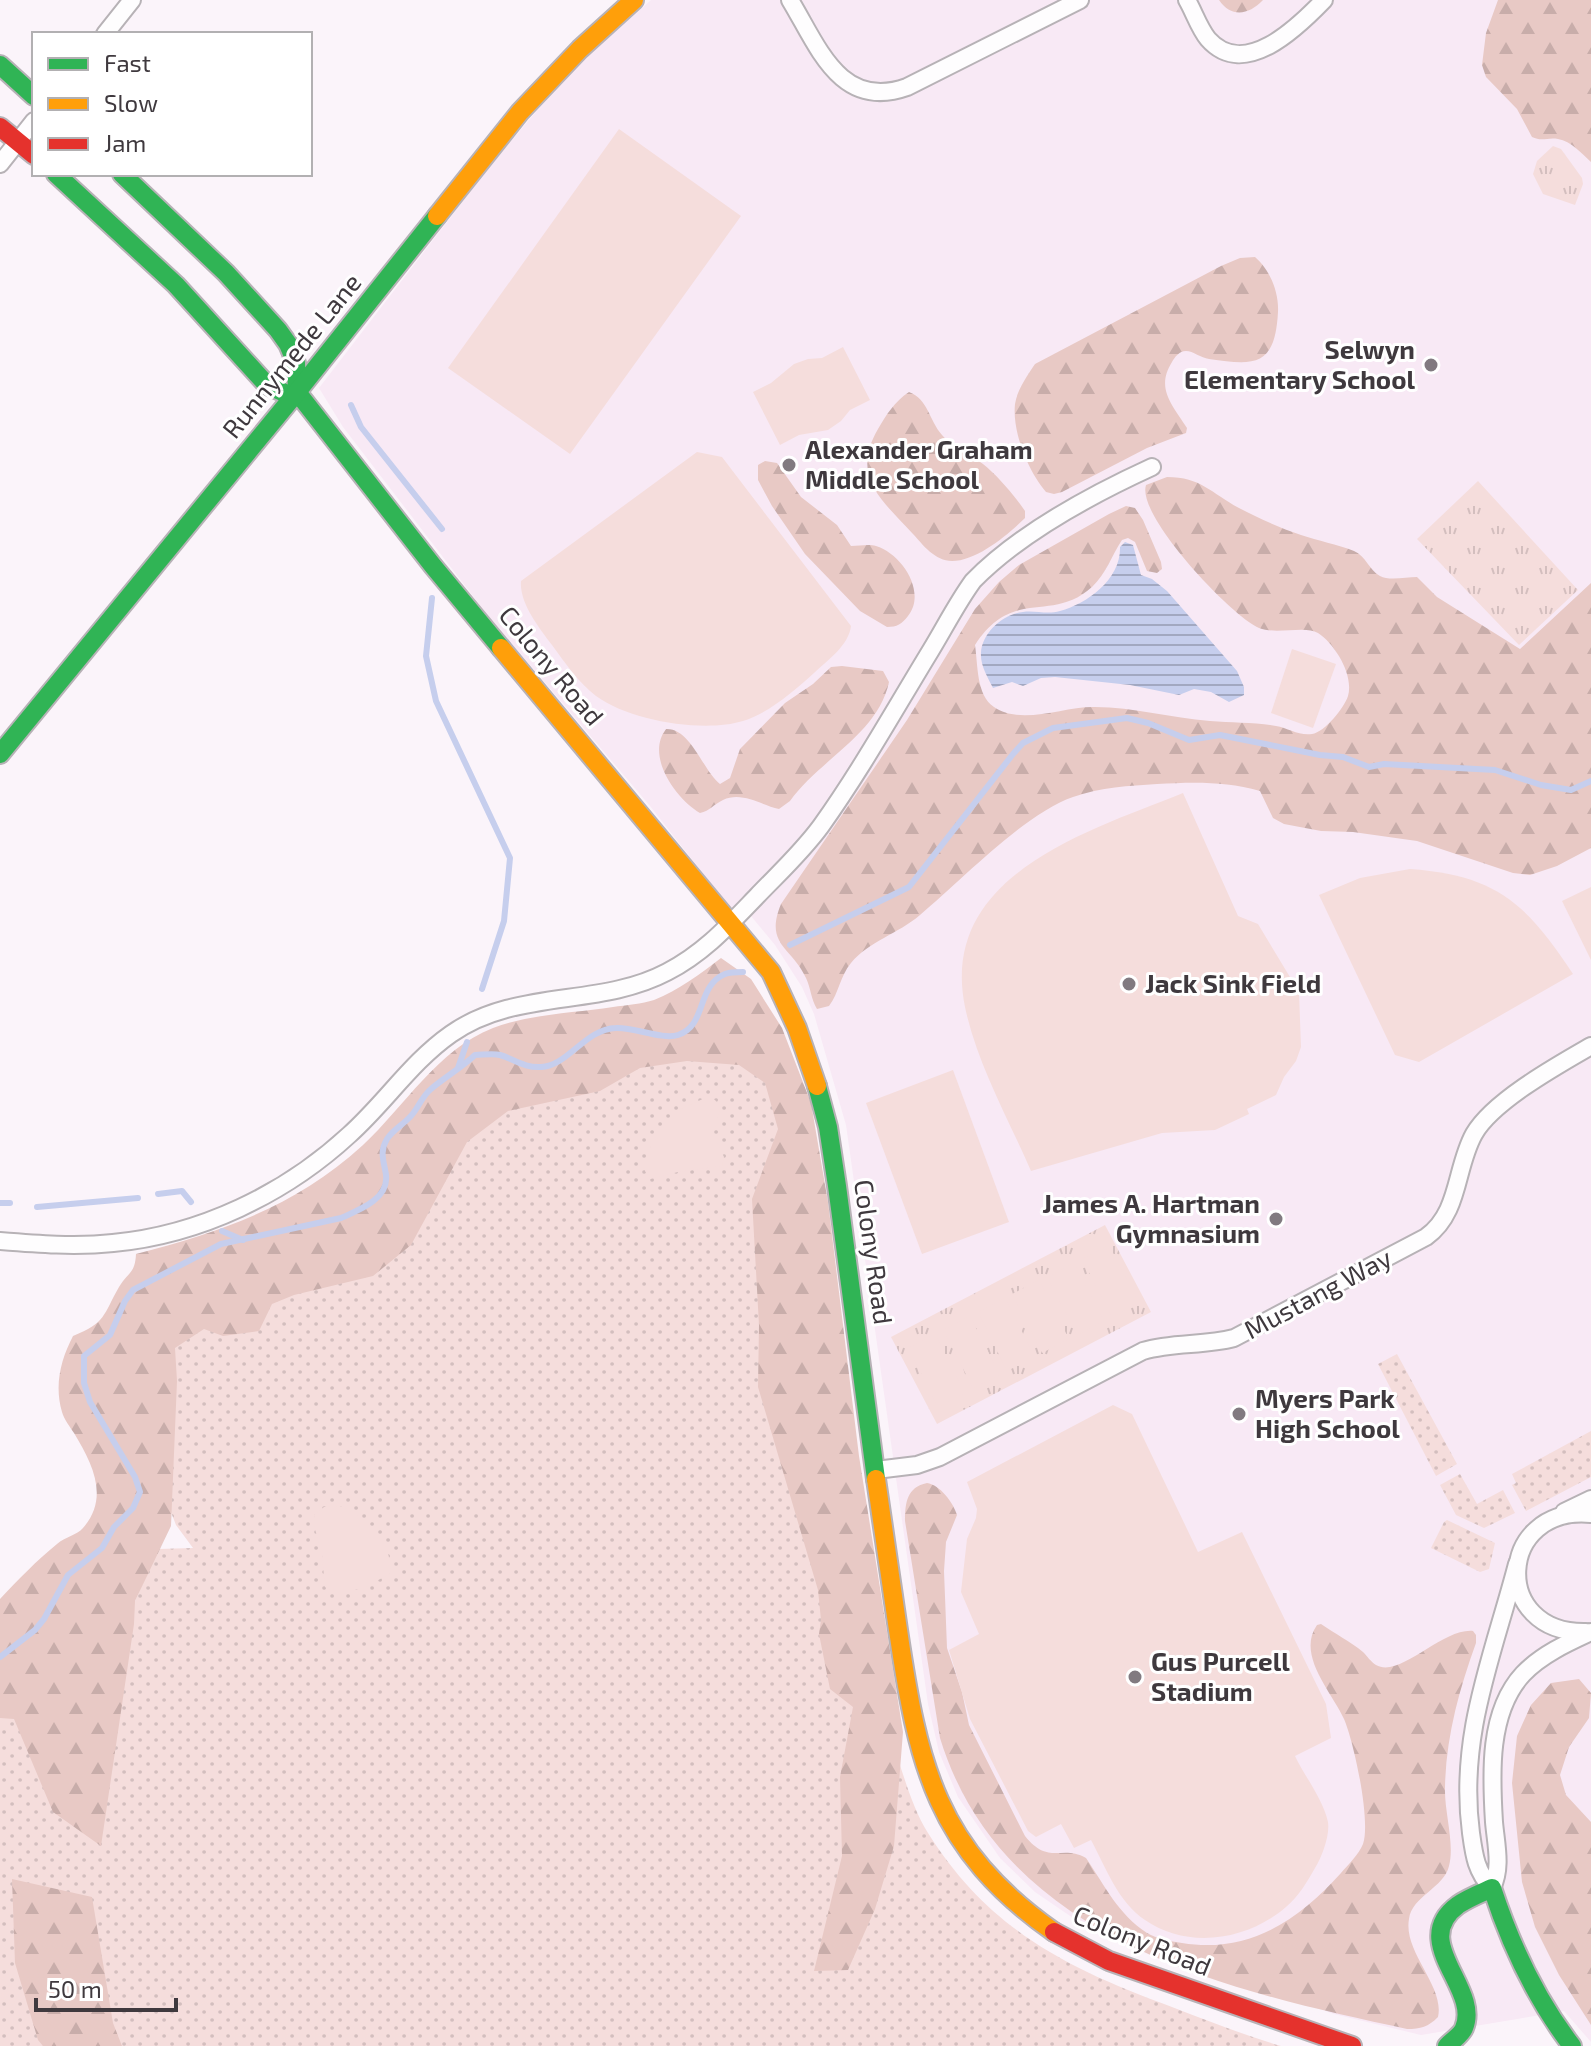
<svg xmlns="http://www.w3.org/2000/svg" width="1591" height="2046" font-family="'Exo 2',sans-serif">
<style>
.built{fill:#f8e9f5}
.grass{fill:url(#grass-dots)}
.forest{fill:url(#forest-firs)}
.park{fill:url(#park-tufts)}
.pitch{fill:#f5dddc}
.water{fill:url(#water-rules)}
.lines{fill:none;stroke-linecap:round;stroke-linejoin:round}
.stream{stroke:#c6ceed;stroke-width:6}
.street-casing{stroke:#b7b2b6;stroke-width:20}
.fast-casing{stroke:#b7b2b6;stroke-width:22}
.slow-casing{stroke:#b7b2b6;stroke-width:22}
.jam-casing{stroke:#b7b2b6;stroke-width:22}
.street{stroke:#fefdfe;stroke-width:16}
.fast{stroke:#30b455;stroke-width:18}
.slow{stroke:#ff9f0a;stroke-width:18}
.jam{stroke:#e5322d;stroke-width:18}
.poi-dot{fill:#817a80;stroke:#fff;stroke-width:3}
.labels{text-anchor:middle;stroke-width:6;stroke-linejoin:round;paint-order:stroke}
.poi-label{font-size:26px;font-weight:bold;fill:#3f393e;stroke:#fff;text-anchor:start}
.street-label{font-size:26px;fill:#3f393e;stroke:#fff}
</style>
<defs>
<pattern id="grass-dots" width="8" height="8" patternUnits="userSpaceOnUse" patternTransform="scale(2)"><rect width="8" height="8" fill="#f5dddc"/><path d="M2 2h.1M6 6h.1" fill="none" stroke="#d3bebe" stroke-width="1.8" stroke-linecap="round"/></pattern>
<pattern id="forest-firs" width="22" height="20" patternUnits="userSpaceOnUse" patternTransform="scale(2)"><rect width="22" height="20" fill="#e8c9c5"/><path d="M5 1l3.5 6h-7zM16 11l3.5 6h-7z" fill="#c8adaa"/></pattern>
<pattern id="park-tufts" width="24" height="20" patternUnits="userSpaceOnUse" patternTransform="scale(2)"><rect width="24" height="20" fill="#f5dddc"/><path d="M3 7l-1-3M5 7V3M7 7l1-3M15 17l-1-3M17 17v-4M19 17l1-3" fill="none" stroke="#d3bebe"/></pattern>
<pattern id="water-rules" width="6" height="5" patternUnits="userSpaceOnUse" patternTransform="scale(2)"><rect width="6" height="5" fill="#c6ceed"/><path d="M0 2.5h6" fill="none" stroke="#a2a8c1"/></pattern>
</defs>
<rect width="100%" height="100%" fill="#fbf4fa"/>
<path class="built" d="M651 0H1591V2042L1564 2011 1421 2035 1334 2014 1121 1940 1076 1920 1035 1892 1000 1858 958 1797 939 1752 928 1704 846 1125 814 1014 802 987 775 945 751 916 746 920 730 908 650 806 489 617 343 427 319 388 490 166 544 102 580 63Z"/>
<g class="grass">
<path d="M762 1002 894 1748C904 1775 912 1808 928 1833 989 1930 1068 1969 1172 2007 1208 2021 1244 2035 1281 2046H0V1658L135 1601 158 1549 193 1548 176 1525 151 1461 97 1374 380 1161Z"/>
<path d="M1397 1354 1457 1464 1436 1476 1378 1364Z"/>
<path d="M1591 1431V1477L1526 1511 1512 1485 1516 1483 1512 1474Z"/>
<path d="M1460 1474 1477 1504 1503 1490 1515 1513 1484 1528 1456 1515 1440 1485Z"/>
<path d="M1447 1520 1495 1543 1489 1569 1480 1572 1431 1548 1444 1522Z"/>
</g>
<g class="forest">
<path d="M1219 0H1263C1249 15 1231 18 1219 0Z"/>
<path d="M1498 0H1591V162C1582 154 1571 141 1558 139 1548 137 1542 142 1532 137L1517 109 1486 77 1482 65 1486 33Z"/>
<path d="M1255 257C1270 270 1279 292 1278 312 1275 366 1256 366 1209 359 1201 358 1193 351 1186 351 1179 351 1175 357 1172 362 1155 389 1173 405 1187 428L1186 433 1147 448 1062 492 1054 494 1046 492C1028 471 1012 432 1015 404 1017 390 1027 376 1035 364L1221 266 1240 258Z"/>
<path d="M909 392C928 399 929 420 942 435 953 449 970 454 983 464 997 475 1015 496 1025 511V518C1009 534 977 561 952 561 935 561 923 545 913 534 882 500 850 477 878 429 887 414 894 402 909 392Z"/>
<path d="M765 461 777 463 801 497 837 525 851 546C859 546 869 544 876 546 902 554 927 592 908 616 902 624 897 627 887 627L860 611 805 554 772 506 758 480V465Z"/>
<path d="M1167 477C1201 477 1211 493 1239 508 1258 518 1280 528 1301 535 1318 541 1337 544 1354 551 1366 556 1369 570 1380 576 1389 581 1406 577 1417 577L1437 597 1520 649 1591 583V848L1557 866 1530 875 1513 873 1417 841 1353 832 1321 831 1284 824 1273 818 1260 791C1225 781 1193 782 1157 784 1129 786 1101 787 1073 797 1024 814 962 880 920 915 898 934 869 941 851 963 840 976 839 993 829 1006L817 1009C811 999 811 989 806 978 792 947 764 945 781 904L907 720 975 609 999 582 1019 565 1109 514 1126 506 1135 508 1143 520 1161 562 1162 569 1157 573 1147 571 1135 542 1128 538 1122 540C1112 555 1106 574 1092 587 1051 624 1013 586 975 645 978 664 976 695 994 707 1022 726 1064 706 1095 707 1134 707 1171 718 1210 721 1232 723 1254 722 1276 726 1288 728 1299 736 1312 734 1325 732 1344 708 1348 696 1354 675 1335 644 1318 633 1305 625 1277 635 1259 628 1230 615 1136 515 1146 485Z"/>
<path d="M842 666 883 671 889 682C878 734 819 760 790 801L779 809C761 805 742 791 723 800 714 804 710 811 700 813 676 799 645 756 666 729 691 728 703 771 720 784L730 778 740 749 785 703 813 684 831 667Z"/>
<path d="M721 958 751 979 782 1028 811 1103 828 1202 859 1456 903 1732 894 1846 875 1909 848 1970 814 1971 842 1856 840 1777 853 1707 830 1689 819 1634 821 1620 818 1590 758 1387 759 1325 752 1199 778 1129 765 1083 739 1065 687 1061 640 1068 600 1091 508 1111 467 1142 411 1245 373 1276 294 1295 272 1304 259 1331 223 1336 204 1329 175 1348 177 1381 171 1526 135 1601 134 1624 101 1846 53 1812 14 1719 0 1718V1599C19 1579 36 1561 57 1544 65 1537 77 1535 83 1528 110 1497 92 1463 74 1433 70 1427 64 1419 62 1412 54 1385 61 1359 73 1336 106 1323 103 1315 119 1287 128 1272 135 1274 136 1254 223 1231 295 1207 363 1145 405 1106 437 1050 493 1028 530 1014 574 1013 613 1007 626 1005 642 1004 654 1000 679 990 700 974 721 958Z"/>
<path d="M927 1483C940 1485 953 1502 957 1515L946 1542 944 1571 947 1648 962 1692 969 1725 1025 1836C1049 1866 1062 1844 1086 1858 1105 1886 1118 1914 1147 1933 1157 1939 1170 1941 1182 1943 1248 1954 1298 1921 1341 1873 1348 1865 1359 1854 1363 1844 1371 1821 1354 1742 1344 1719 1332 1692 1296 1655 1317 1625L1321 1624C1335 1634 1350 1641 1363 1652 1367 1656 1371 1662 1376 1665 1400 1679 1442 1628 1473 1631L1476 1635V1643C1459 1690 1446 1737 1445 1787 1444 1811 1455 1844 1449 1866 1444 1888 1412 1896 1409 1919 1403 1952 1445 1986 1438 2017 1428 2027 1421 2029 1407 2029 1225 1990 1002 1940 940 1738L905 1521C905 1503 907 1487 927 1483Z"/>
<path d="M1579 1679 1591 1693 1589 1718 1569 1747 1560 1775 1566 1795 1591 1822V2025L1559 1975 1535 1927 1522 1882 1512 1783 1517 1736 1531 1705 1551 1683Z"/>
<path d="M12 1879 92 1897 113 2023 122 2046H43L38 2040 15 1963Z"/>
</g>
<g class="park">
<path d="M1553 146 1561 149 1582 178 1583 184 1575 205 1543 194 1533 174 1537 161Z"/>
<path d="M1478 481 1578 590 1519 645 1417 539Z"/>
<path d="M1105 1225 1151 1312 937 1424 891 1337Z"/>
</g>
<g class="pitch">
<path d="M619 129 741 216 570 454 448 368Z"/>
<path d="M843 347 870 400 850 410 841 421 828 430 799 435 780 445 753 392 771 383 794 364 808 359 822 358Z"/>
<path d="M697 452 722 457 851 626C849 645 827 661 814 673 794 691 769 713 743 721 704 733 630 721 596 696 579 683 565 663 552 645 540 629 519 603 521 581Z"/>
<path d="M1292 649 1336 664 1313 728 1271 713Z"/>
<path d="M1183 793 1238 916 1258 924 1299 992 1301 1047 1296 1061 1284 1077 1276 1095 1247 1109 1249 1114 1215 1130 1162 1133 1031 1171C1008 1118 977 1064 965 1007 938 875 1089 831 1183 793Z"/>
<path d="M1410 869C1496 875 1527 904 1573 974L1419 1062 1395 1055 1319 895 1360 878Z"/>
<path d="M1591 887V960L1562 901Z"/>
<path d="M953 1070 1009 1222 922 1254 866 1103Z"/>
<path d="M705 1098 715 1100 721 1107 713 1134 724 1157 722 1166 678 1172 650 1179 645 1171 651 1143 666 1130 678 1110Z"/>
<path d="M1109 1245 1139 1303 1112 1317 1082 1259Z"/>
<path d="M1074 1263 1104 1321 1077 1335 1047 1277Z"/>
<path d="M1039 1280 1069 1339 1042 1353 1012 1294Z"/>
<path d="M1005 1298 1035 1357 1007 1371 978 1312Z"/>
<path d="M970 1316 1000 1375 973 1388 943 1330Z"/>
<path d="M935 1334 965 1393 938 1407 908 1348Z"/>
<path d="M1113 1405 1132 1414 1198 1552 1242 1532 1326 1704 1331 1738 1295 1756C1305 1777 1323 1799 1328 1822 1330 1835 1322 1857 1315 1868 1307 1882 1299 1896 1286 1907 1248 1940 1188 1950 1145 1920 1118 1902 1106 1868 1091 1840L1074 1848 1061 1824 1036 1837 1028 1831 970 1719 949 1650 979 1634 961 1592 967 1539 976 1518 977 1509 967 1482Z"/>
<path d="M340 1506C367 1518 389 1537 391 1570V1573L364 1588 335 1594 325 1587 322 1555 315 1529 314 1515 324 1507Z"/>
</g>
<path class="water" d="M1125 542 1133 545 1141 575 1152 579 1167 591 1237 671 1244 687V695L1229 702 1211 692 1194 689 1179 695 1130 685 1055 677 1041 678 1023 686 1012 682 993 688C988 678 980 665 981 653 982 633 1003 614 1023 612 1035 610 1047 615 1060 611 1088 603 1121 579 1120 547Z"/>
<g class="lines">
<g class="stream">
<path d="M351 405 361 427 442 529"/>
<path d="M432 598 426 656 436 701 510 858 504 921 482 989"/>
<path d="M790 945 909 887 1013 754 1023 743 1053 728 1127 718 1148 723 1189 740 1220 735 1320 755 1343 757 1369 767 1384 764 1495 770 1541 785 1571 790 1591 781"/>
<path d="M458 1068 467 1042"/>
<path d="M158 1194 182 1191 191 1202"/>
<path d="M0 1203H10"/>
<path d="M37 1207 138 1198"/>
<path d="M222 1231 243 1240"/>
<path d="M0 1657 35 1630 44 1619 68 1575 102 1548 114 1527 133 1508 140 1492 135 1477 90 1402 84 1383V1356L110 1335 125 1301 133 1290 221 1244 341 1218C359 1210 389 1199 386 1175 384 1161 379 1152 387 1139 392 1131 402 1125 409 1118 418 1110 421 1097 431 1089 445 1077 461 1068 475 1055 482 1055 493 1053 500 1055 514 1059 524 1068 541 1067 568 1066 585 1029 616 1028 634 1027 662 1040 678 1035 707 1026 696 986 725 974 730 972 738 972 743 972"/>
</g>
<defs>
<g id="street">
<path d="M790 0C818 46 840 111 907 87L1080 0"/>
<path d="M1187 0C1194 12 1199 28 1208 39 1244 80 1297 28 1324 0"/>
<path d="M105 34 132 0"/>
<path d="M0 164 34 121"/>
<path d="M0 1241C37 1244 76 1247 113 1243 200 1235 285 1194 349 1135 385 1103 411 1062 451 1034 516 988 599 1008 667 972 704 953 729 925 757 896 779 873 802 852 821 826 861 770 895 709 931 650 945 627 957 603 973 581 1019 534 1093 494 1152 467"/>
<path d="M876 1470 917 1465 940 1457 1143 1351C1173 1342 1204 1346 1234 1338L1426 1237C1460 1213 1455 1168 1474 1134 1493 1101 1558 1065 1591 1046"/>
<path d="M1564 1512 1591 1499"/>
<path d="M1517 1564C1493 1656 1458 1736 1471 1833 1474 1855 1476 1872 1492 1888 1502 1867 1496 1845 1494 1822 1491 1774 1488 1712 1523 1674 1541 1655 1567 1643 1591 1632"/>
<path d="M1586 1632C1490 1634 1497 1505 1591 1514"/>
</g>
<g id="fast">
<path d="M0 65 34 96"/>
<path d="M56 174 176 285 267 385 287 394 297 392"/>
<path d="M122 174 226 273 278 330 288 344 296 363 297 392 433 566 501 648"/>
<path d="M0 754 297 392 437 216"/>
<path d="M817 1086 828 1127 837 1186 876 1479"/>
<path d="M1447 2046C1452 2041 1462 2034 1464 2028 1481 1988 1408 1942 1458 1905 1468 1898 1481 1893 1492 1888 1511 1946 1535 1998 1572 2046"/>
</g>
<g id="slow">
<path d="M437 216 520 112 580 49 634 0"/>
<path d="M501 648 771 972 797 1028 817 1086"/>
<path d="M876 1479C883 1530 891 1580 898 1630 918 1765 936 1849 1054 1932"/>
</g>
<g id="jam">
<path d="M0 127 34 155"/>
<path d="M1054 1932 1109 1961 1352 2046"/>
</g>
</defs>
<use href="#street" class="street-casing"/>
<use href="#fast" class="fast-casing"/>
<use href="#slow" class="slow-casing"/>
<use href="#jam" class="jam-casing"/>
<use href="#street" class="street"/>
<use href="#fast" class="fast"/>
<use href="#slow" class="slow"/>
<use href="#jam" class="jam"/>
</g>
<g class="poi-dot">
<circle cx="1431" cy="365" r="8"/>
<circle cx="789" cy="465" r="8"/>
<circle cx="1129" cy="984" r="8"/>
<circle cx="1276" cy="1219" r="8"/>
<circle cx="1239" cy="1414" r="8"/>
<circle cx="1135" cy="1677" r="8"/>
</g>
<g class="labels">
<g class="poi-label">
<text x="1415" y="359" text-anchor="end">Selwyn<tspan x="1415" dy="30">Elementary School</tspan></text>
<text x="805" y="459">Alexander Graham<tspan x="805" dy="30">Middle School</tspan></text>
<text x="1145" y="993">Jack Sink Field</text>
<text x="1260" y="1213" text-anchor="end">James A. Hartman<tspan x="1260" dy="30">Gymnasium</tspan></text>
<text x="1255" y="1408">Myers Park<tspan x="1255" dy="30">High School</tspan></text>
<text x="1151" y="1671">Gus Purcell<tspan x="1151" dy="30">Stadium</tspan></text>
</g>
<g class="street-label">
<text transform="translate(292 356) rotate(-51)" y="9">Runnymede Lane</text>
<text transform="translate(551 666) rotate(50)" y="9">Colony Road</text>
<text transform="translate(873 1252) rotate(82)" y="9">Colony Road</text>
<text transform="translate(1318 1294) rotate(-28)" y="9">Mustang Way</text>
<text transform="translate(1142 1941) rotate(22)" y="9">Colony Road</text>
</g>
</g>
<rect x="32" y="32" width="280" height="144" fill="#ffffff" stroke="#b2b0b2" stroke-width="2"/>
<rect x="48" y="58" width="40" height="12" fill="#30b455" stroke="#b2b0b2" stroke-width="2"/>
<text x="104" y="72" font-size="24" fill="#3f393e">Fast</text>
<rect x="48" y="98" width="40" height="12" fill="#ff9f0a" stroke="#b2b0b2" stroke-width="2"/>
<text x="104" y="112" font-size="24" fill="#3f393e">Slow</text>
<rect x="48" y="138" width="40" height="12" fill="#e5322d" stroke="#b2b0b2" stroke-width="2"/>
<text x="104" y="152" font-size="24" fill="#3f393e">Jam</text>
<path d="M36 1998v12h140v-12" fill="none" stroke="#3f393e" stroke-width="4"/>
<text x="48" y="1998" font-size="24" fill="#3f393e" stroke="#ffffff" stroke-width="6" paint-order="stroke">50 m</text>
</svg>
